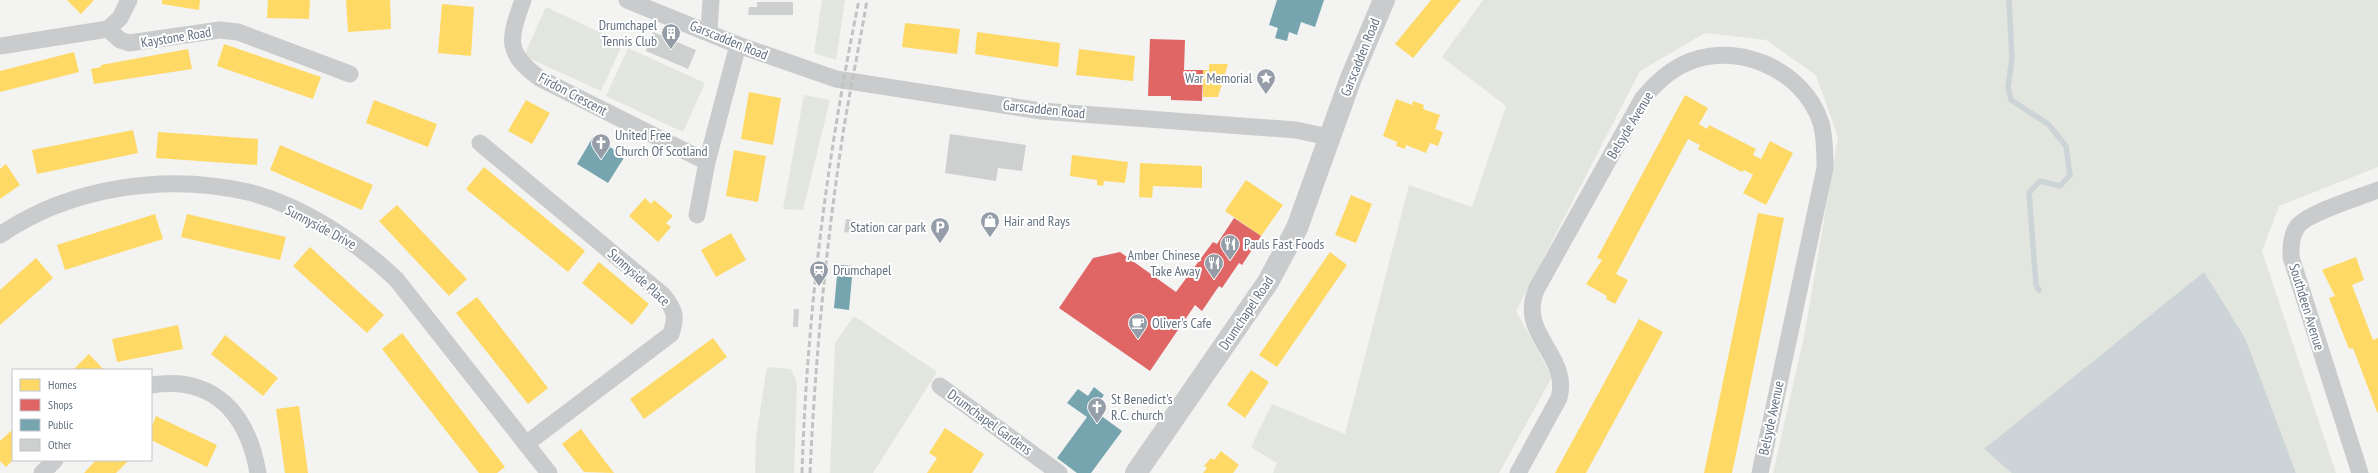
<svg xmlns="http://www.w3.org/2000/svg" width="2378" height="473" font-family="'PT Sans Narrow',sans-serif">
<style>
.green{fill:#e2e6df}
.water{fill:#ccd4d7}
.homes{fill:#ffd966}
.shops{fill:#e06666}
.public{fill:#76a5af}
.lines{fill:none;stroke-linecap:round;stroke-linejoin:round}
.stream{stroke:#ccd4d7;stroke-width:5.5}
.building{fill:#cecfcf}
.minor{stroke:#cacbcc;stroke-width:17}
.tertiary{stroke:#cacbcc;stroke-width:22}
.rail{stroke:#c1c2c2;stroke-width:3;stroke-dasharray:6 3;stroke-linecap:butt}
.labels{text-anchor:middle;stroke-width:4;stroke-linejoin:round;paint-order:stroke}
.poi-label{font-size:14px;fill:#637181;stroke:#fff;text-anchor:start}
.street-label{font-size:14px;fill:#637181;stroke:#fff}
</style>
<rect width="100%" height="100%" fill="#f3f3f1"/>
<g class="green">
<path d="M822 0H845L836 60 814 53Z"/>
<path d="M1483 0H2378V167L2279 206 2262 251 2336 473H1773L1805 332 1838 137 1816 75 1766 40 1705 33 1640 71 1516 311 1552 377 1499 473H1273L1277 463 1251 447 1272 404 1345 434 1409 185 1472 207 1506 106 1442 57Z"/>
<path d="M546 7 623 43 601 91 524 56Z"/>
<path d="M628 48 705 83 683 132 606 96Z"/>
<path d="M804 95 830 100 803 210 783 209Z"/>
<path d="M854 316 937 372 873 473H830L835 343Z"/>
<path d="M767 367 791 369 797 383 794 473H755L756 437Z"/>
</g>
<path class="water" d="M2204 272 2245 338 2296 473H2012L1984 449Z"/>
<g class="homes">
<path d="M67 0H94L81 14Z"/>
<path d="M162 0H200L199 10 162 4Z"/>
<path d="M268 0H310L309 19 267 18Z"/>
<path d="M346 0H390L391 29 348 32Z"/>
<path d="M1431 0H1461L1413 58 1395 44Z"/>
<path d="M442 4 474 7 471 56 438 53Z"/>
<path d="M905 23 960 29 957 54 902 47Z"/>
<path d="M977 32 1060 43 1058 67 975 54Z"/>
<path d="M224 44 321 77 313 99 217 66Z"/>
<path d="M188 49 192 69 94 84 91 69 101 67V65Z"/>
<path d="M1079 49 1135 56 1133 81 1076 75Z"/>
<path d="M74 52 79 72 0 92V71Z"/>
<path d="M1209 64H1228L1218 97H1203V70H1209Z"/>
<path d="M749 92 781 98 773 145 741 139Z"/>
<path d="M1685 95 1708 108 1699 124 1707 129 1709 125 1756 149 1753 155 1761 159 1770 141 1793 153 1766 205 1743 193 1753 175 1744 170 1742 172 1698 149 1700 145 1688 139 1616 274 1628 280 1615 304 1606 299 1607 296 1586 284 1602 260 1597 258Z"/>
<path d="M1396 99 1412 105 1413 101 1424 105 1423 109 1440 115 1435 129 1443 132 1438 146 1430 143 1426 153 1406 145 1405 149 1396 146 1397 142 1383 136Z"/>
<path d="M374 100 437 124 428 147 366 123Z"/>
<path d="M526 100 550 113 532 144 508 131Z"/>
<path d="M133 130 138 153 37 174 32 150Z"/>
<path d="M158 132 258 139 257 165 156 158Z"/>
<path d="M280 145 373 185 362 210 270 170Z"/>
<path d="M734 150 766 156 758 202 726 196Z"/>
<path d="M1072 155 1128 162 1125 183 1104 181 1103 186 1097 185V180L1070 176Z"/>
<path d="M1140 163 1202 166V188L1153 186 1152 198 1139 197Z"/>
<path d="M6 164 20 185 0 199V169Z"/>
<path d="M484 167 585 251 568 272 466 189Z"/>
<path d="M1246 180 1283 205 1261 236 1225 211Z"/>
<path d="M1351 195 1372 204 1356 243 1335 235Z"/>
<path d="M645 198 651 204 654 200 673 216 666 223 671 227 658 242 629 216Z"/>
<path d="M397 205 467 279 449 296 379 221Z"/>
<path d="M1758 213 1784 218 1741 430 1732 473H1704Z"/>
<path d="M155 214 163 239 65 270 57 245Z"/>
<path d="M187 214 286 237 280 260 181 237Z"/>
<path d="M731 233 746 260 716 277 701 250Z"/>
<path d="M310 247 384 315 367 333 293 266Z"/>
<path d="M1330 252 1347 265 1277 367 1259 355Z"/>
<path d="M2356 257 2364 280 2352 285 2373 340 2378 338V414L2353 348 2349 349 2329 298 2335 296 2322 270Z"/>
<path d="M36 258 53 278 0 325V290Z"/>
<path d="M599 262 649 304 632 325 582 283Z"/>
<path d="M477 297 548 388 528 404 456 313Z"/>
<path d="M1639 319 1663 332 1610 429 1586 473H1555Z"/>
<path d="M178 325 183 349 117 362 112 339Z"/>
<path d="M402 333 505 467 497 473H479L382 349Z"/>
<path d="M225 335 278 378 263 396 211 354Z"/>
<path d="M713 338 727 357 644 419 630 399Z"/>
<path d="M89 354 104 370H73Z"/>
<path d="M1251 370 1269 382 1245 418 1227 405Z"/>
<path d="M299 406 308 473H285L276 409Z"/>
<path d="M156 416 217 445 207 467 151 440V428Z"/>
<path d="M945 428 984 454 972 473H927L937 458 929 453Z"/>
<path d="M13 429V460L6 467 0 461V441Z"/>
<path d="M581 429 592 444 614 473 584 472 562 444Z"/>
<path d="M1221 451 1239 465 1233 473H1203L1207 468 1204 466 1211 458 1214 460Z"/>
<path d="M96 460H129L116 473H84Z"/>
</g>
<g class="shops">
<path d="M1150 39 1185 40 1184 70H1203L1202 101 1171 100V96H1148Z"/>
<path d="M1234 218 1261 236 1242 265 1239 263 1222 288 1219 286 1202 311 1195 305 1150 371 1059 308 1093 258 1120 252 1176 292 1213 242 1217 244Z"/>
</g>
<g class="public">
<path d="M1277 0H1324L1315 27 1301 22 1297 35 1289 32 1287 41 1275 38 1278 28 1269 25Z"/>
<path d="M593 137 625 156 608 183 577 164Z"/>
<path d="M838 265 853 266 849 310 834 308Z"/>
<path d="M1094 387 1104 395 1093 410 1122 431 1091 473H1077L1057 458 1087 417 1067 403 1078 389 1088 396Z"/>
</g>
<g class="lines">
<path class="stream" d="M2009 0 2012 58 2008 87 2011 100 2048 124 2066 146 2070 175 2060 186 2040 181 2029 193 2036 285 2039 290"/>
</g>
<g class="building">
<path d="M757 2H793V15H748L749 7H757Z"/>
<path d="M653 32 696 50 688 69 646 51Z"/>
<path d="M950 134 1026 145 1022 171 998 168 996 181 945 173Z"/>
<path d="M846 219 853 220 852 233 844 232Z"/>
<path d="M794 309H799L798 327H793Z"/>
</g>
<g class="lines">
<g class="minor">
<path d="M523 0C509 39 504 53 541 79L707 162 697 215"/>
<path d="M627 0 738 45 836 79 1041 111 1296 130 1328 137"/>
<path d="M108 29 120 18 129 0"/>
<path d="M709 31 711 0"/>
<path d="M0 46 108 29 120 40 129 43 220 30 238 32 350 74"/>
<path d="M480 143 663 295C675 310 677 316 671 334L526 444"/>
<path d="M707 162 738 45"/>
<path d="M0 235C70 187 165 173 248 192 301 205 357 242 396 279L549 473"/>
<path d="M151 385C214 375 248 414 258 473"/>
<path d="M940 386 1059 473"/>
<path d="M42 473 55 460"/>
<path d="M1518 473 1559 398C1571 355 1516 334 1537 288L1643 98C1654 85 1665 74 1680 66 1731 38 1803 67 1821 123 1825 137 1825 153 1825 168L1760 473"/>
<path d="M2360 473 2291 257C2291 246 2291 236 2297 227 2306 213 2361 197 2378 190"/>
</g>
<path class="tertiary" d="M1136 473 1268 282 1297 228 1351 78 1384 0"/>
<g class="rail">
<path d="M802 473C807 314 827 156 859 0"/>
<path d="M810 473C815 364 825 255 841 147 848 98 859 49 867 0"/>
</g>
</g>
<defs>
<symbol id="building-pin" viewBox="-11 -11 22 30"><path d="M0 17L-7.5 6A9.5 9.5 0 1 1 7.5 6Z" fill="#959ea8" stroke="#fff"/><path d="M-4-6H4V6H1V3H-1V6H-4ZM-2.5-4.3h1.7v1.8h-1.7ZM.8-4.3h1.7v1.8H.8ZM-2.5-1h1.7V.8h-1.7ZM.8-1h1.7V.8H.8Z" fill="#fff"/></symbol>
<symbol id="sight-pin" viewBox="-11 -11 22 30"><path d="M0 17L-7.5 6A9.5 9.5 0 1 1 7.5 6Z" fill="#959ea8" stroke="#fff"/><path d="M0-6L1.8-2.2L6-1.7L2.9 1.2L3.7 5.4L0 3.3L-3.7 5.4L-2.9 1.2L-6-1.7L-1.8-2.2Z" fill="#fff"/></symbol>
<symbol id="church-pin" viewBox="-11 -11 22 30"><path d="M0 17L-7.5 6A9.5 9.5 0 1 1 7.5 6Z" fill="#959ea8" stroke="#fff"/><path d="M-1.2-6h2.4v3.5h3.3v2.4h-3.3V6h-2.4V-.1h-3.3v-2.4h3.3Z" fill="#fff"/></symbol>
<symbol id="shop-pin" viewBox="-11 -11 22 30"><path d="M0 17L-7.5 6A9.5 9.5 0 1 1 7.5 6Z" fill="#959ea8" stroke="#fff"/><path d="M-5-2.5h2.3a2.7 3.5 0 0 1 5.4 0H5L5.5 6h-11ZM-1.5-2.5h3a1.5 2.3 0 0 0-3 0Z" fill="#fff"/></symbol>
<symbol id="parking-pin" viewBox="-11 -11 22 30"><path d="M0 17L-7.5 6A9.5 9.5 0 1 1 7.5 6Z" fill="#959ea8" stroke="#fff"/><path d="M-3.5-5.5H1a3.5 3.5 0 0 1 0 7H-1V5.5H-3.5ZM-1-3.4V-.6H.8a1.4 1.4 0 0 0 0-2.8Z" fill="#fff"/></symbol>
<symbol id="restaurant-pin" viewBox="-11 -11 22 30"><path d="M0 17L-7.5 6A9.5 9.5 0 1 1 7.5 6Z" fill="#959ea8" stroke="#fff"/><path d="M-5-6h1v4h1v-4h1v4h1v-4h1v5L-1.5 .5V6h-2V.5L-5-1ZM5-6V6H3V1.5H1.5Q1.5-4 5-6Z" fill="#fff"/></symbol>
<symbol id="station-pin" viewBox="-11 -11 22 30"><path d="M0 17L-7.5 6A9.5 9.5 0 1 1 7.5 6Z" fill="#959ea8" stroke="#fff"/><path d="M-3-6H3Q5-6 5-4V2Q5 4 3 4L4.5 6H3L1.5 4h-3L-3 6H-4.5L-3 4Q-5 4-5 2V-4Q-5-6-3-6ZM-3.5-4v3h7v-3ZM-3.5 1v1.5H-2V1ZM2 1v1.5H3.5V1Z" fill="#fff"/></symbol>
<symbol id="cafe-pin" viewBox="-11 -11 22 30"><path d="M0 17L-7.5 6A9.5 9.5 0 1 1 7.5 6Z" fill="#959ea8" stroke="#fff"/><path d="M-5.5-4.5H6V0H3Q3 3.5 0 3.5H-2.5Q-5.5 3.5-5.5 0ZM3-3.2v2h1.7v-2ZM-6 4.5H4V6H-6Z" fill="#fff"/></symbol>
</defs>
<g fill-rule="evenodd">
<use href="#building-pin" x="660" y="22" width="22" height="30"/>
<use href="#sight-pin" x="1255" y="67" width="22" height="30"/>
<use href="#church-pin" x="590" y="132" width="22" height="30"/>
<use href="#shop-pin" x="979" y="210" width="22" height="30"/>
<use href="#parking-pin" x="929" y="216" width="22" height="30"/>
<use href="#restaurant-pin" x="1219" y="233" width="22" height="30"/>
<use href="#restaurant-pin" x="1203" y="252" width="22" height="30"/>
<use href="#station-pin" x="808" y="259" width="22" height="30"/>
<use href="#cafe-pin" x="1127" y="312" width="22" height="30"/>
<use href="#church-pin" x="1086" y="396" width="22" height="30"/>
</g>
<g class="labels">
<g class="poi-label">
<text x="657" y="30" text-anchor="end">Drumchapel<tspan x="657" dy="16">Tennis Club</tspan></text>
<text x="1252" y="83" text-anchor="end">War Memorial</text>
<text x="615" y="140">United Free<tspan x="615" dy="16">Church Of Scotland</tspan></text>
<text x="1004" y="226">Hair and Rays</text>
<text x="926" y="232" text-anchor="end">Station car park</text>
<text x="1244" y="249">Pauls Fast Foods</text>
<text x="1200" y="260" text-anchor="end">Amber Chinese<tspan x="1200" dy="16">Take Away</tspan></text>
<text x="833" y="275">Drumchapel</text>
<text x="1152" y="328">Oliver's Cafe</text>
<text x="1111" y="404">St Benedict's<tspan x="1111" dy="16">R.C. church</tspan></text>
</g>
<g class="street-label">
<text transform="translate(176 37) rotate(-9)" y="5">Kaystone Road</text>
<text transform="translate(729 40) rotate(22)" y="5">Garscadden Road</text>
<text transform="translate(1360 57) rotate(-68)" y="5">Garscadden Road</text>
<text transform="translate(573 94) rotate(28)" y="5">Firdon Crescent</text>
<text transform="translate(1044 109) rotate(6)" y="5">Garscadden Road</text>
<text transform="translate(1630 125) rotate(-59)" y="5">Belsyde Avenue</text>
<text transform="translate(321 227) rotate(28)" y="5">Sunnyside Drive</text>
<text transform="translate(639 277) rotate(42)" y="5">Sunnyside Place</text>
<text transform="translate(2307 307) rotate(73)" y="5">Southdeen Avenue</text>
<text transform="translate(1246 313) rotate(-56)" y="5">Drumchapel Road</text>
<text transform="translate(1771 418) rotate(-78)" y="5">Belsyde Avenue</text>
<text transform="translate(990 422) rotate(36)" y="5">Drumchapel Gardens</text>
</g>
</g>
<rect x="12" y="369" width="140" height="92" fill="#ffffff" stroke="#c1c6cd"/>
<rect x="20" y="379" width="20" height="12" fill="#ffd966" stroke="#c1c6cd"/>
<text x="48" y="389" font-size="12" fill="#637181">Homes</text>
<rect x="20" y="399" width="20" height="12" fill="#e06666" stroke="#c1c6cd"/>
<text x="48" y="409" font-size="12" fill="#637181">Shops</text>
<rect x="20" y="419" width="20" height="12" fill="#76a5af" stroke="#c1c6cd"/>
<text x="48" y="429" font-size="12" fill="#637181">Public</text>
<rect x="20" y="439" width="20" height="12" fill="#cecfcf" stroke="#c1c6cd"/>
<text x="48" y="449" font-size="12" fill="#637181">Other</text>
</svg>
